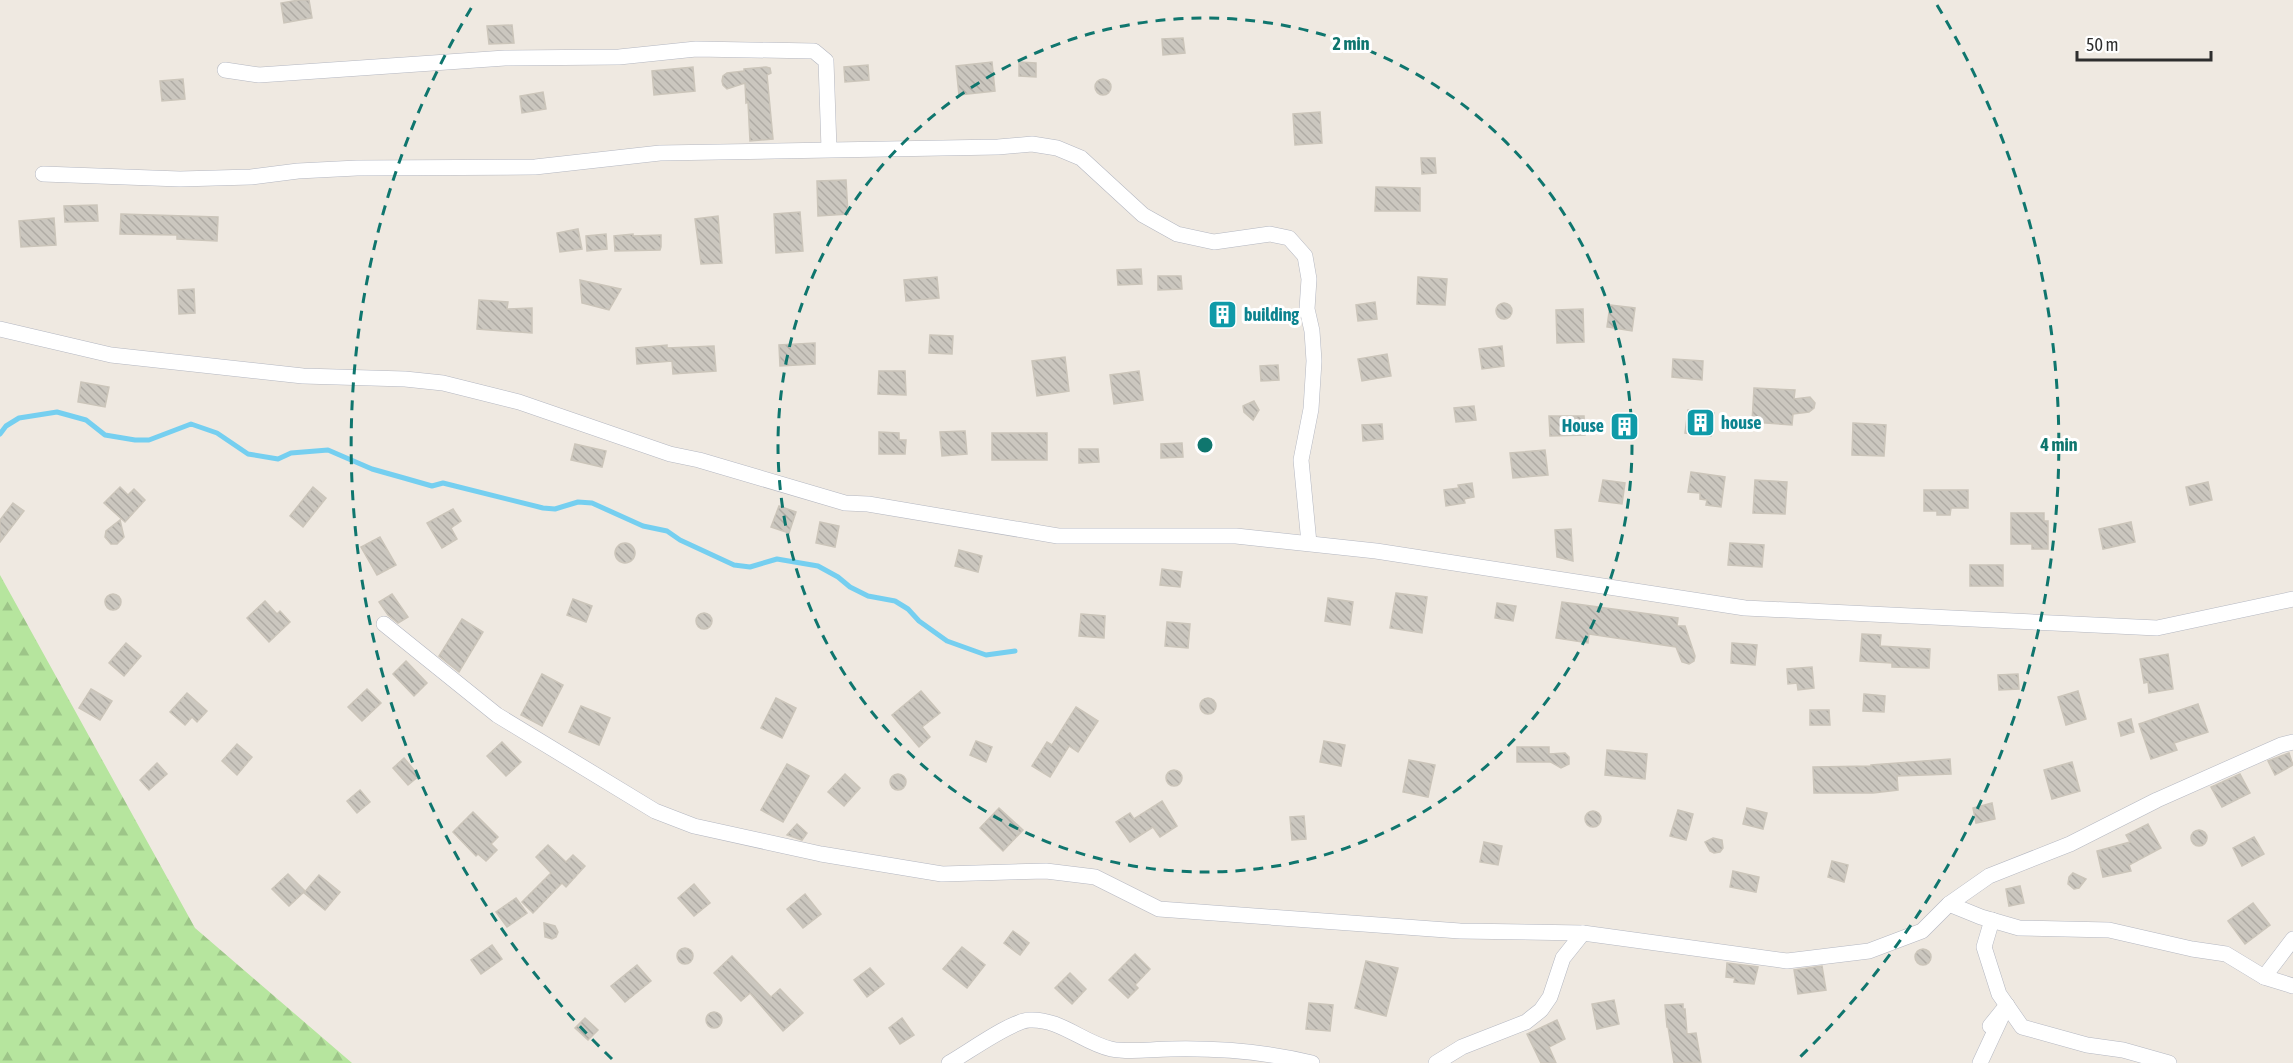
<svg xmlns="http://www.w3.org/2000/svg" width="2293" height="1063" font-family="'Asap Condensed',sans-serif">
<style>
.forest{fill:url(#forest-firs)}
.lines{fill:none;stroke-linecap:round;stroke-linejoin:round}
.stream{stroke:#75cff0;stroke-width:5}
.building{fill:url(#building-back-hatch);stroke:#cbc5ba;stroke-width:1.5}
.minor-casing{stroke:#b4b7c1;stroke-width:16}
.minor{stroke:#fff;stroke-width:15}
.ring{fill:none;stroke:#0f766e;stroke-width:3;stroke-dasharray:10 8}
.labels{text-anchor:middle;stroke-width:6;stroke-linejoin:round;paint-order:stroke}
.culture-label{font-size:18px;font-weight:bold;fill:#0d838f;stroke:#fff;text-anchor:start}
.centre{fill:#0f766e;stroke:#fff;stroke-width:3}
.ring-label{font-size:18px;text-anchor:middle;font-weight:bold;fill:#0f766e;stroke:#fff;stroke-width:6;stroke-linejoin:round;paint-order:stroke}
</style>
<defs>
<pattern id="forest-firs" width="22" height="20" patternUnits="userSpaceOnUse" patternTransform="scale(1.5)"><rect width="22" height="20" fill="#b6e59e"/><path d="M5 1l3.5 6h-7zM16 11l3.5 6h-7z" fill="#9dc588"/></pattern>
<pattern id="building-back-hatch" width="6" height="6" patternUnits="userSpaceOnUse" patternTransform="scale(1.5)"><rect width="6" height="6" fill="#cbc7bf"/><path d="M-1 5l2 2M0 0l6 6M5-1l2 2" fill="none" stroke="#afaba4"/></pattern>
</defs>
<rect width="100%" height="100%" fill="#efe9e1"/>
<path class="forest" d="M0 575 195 928 352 1063H0Z"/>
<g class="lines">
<path class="stream" d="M0 434 6 426 19 418 57 412 86 420 105 435 135 440H149L191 424 217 433 248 454 278 459 291 453 328 450 372 469 404 478 432 486 443 483 543 508 555 509 578 502 592 503 643 526 667 531 680 540 734 565 750 567 777 559 818 566 838 577 850 587 868 596 895 601 908 609 919 621 947 641 986 655 1015 651"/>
</g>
<g class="building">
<path d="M299 0H309L312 18 284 23 281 3Z"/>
<path d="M512 25 514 43 489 44 487 26Z"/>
<path d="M1183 38 1185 53 1163 55 1162 39Z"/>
<path d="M992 62 995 91 959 95 956 66Z"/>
<path d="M1019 62 1036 63V77L1019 76Z"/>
<path d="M868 65 869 80 845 82 844 67Z"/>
<path d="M693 67 695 91 654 95 652 71Z"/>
<path d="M766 67 770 68 771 73 767 75 773 139 750 141 748 102 746 103 745 83 727 89 723 85 722 81 723 76 727 73 744 71V69Z"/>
<path d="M183 79 185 99 162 101 160 81Z"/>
<circle cx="1103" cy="87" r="8"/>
<path d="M543 92 546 109 522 113 520 96Z"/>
<path d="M1320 112 1322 143 1295 145 1293 114Z"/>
<path d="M1421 158H1435L1436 173 1422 174Z"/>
<path d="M846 180 848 214 818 216 817 181Z"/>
<path d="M1376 187 1420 188V211H1375Z"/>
<path d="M97 205 98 221 65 222 64 206Z"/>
<path d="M800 212 803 251 776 253 774 214Z"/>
<path d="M121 214 218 217 217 241 177 239V235L120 234Z"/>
<path d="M718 216 722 263 701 264 695 219Z"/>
<path d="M54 218 56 245 21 247 19 221Z"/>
<path d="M578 229 582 249 560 252 557 233Z"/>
<path d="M606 234 607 249 587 251 586 236Z"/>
<path d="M633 234V236L661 235V247L660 250 615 251 614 236Z"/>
<path d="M1141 269 1142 284 1118 285 1117 270Z"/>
<path d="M1158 276H1181L1182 289 1158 290Z"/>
<path d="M937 277 939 298 906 301 904 280Z"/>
<path d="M1418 277 1447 279 1445 305 1417 304Z"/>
<path d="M580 280 621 289 609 310 582 303Z"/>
<path d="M194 289 195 313 179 314 178 290Z"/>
<path d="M479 300 508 302 507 309 532 308V333L477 329Z"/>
<path d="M1375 302 1377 319 1358 321 1356 305Z"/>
<circle cx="1504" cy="311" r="8"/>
<path d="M1212 305H1234V324L1213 326Z"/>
<path d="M1610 305 1635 308 1632 331 1607 327Z"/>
<path d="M1583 309 1584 342 1557 343 1556 310Z"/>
<path d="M930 335 953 336 952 354 929 353Z"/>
<path d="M815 343V364L780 366 779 345Z"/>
<path d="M667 345V348L714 346 716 371 673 374 672 361 637 364 636 348Z"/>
<path d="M1502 346 1504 366 1482 369 1479 349Z"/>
<path d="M1387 354 1391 376 1362 381 1358 359Z"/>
<path d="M1065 357 1069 391 1037 396 1032 361Z"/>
<path d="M1673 359 1703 361 1702 380 1672 377Z"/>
<path d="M1278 365 1279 380 1261 381 1260 366Z"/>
<path d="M879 371H905L906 395 878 394Z"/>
<path d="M1139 371 1143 400 1114 404 1110 375Z"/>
<path d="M81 382 109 387 105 407 78 402Z"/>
<path d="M1754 388 1795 390 1794 399 1810 397 1815 403 1814 408 1809 412 1793 414 1792 425 1752 422Z"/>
<path d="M1254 401 1259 410 1253 420 1244 412 1243 406Z"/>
<path d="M1474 406 1476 420 1456 422 1454 408Z"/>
<path d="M1688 410 1714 413 1711 436 1685 433Z"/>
<path d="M1615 415 1638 419 1635 437 1612 433Z"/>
<path d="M1549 416H1584L1585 435 1550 436Z"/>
<path d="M1853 423 1886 425 1884 456 1852 455Z"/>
<path d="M1382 424 1383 439 1363 441 1362 425Z"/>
<path d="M965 431 967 454 942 456 940 432Z"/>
<path d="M879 432 899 433V440H906L905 454H879Z"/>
<rect x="992" y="433" width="55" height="27"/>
<path d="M1182 443 1183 457 1161 458V444Z"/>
<path d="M575 444 606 451 602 467 571 460Z"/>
<path d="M1079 449H1098L1099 462 1079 463Z"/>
<path d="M1545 450 1548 475 1513 478 1510 453Z"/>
<path d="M1691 472 1725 477 1721 507 1706 505 1707 500 1700 499V493L1688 492Z"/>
<path d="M1603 480 1625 483 1622 504 1599 501Z"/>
<path d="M1755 480 1787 482 1785 514 1753 513Z"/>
<path d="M2208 482 2212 500 2190 505 2186 487Z"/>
<path d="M1472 483 1474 497 1464 499 1465 503 1446 506 1444 490 1459 488 1458 485Z"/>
<path d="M120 487 128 495 134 489 145 500 125 522 104 503Z"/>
<path d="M313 487 326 498 303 527 290 516Z"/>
<path d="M1924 490H1968V508H1951L1950 515H1937V511H1924Z"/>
<path d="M13 503 24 511 0 542V520Z"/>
<path d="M779 506 796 512 789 533 771 527Z"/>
<path d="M453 509 461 521 451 528 457 539 442 548 427 523Z"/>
<path d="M2011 513H2044V521H2048V549H2032V544H2011Z"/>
<path d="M120 520 124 537 117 544H111L105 537 106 531Z"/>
<path d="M820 522 839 526 835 547 816 543Z"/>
<path d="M2131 522 2135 542 2103 549 2099 529Z"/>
<path d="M1571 529 1573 561 1557 557 1555 530Z"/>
<path d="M380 537 396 565 377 575 361 547Z"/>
<path d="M1730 543 1764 545 1762 567 1728 565Z"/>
<circle cx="625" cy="553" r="10"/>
<path d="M959 550 982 556 978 572 955 566Z"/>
<rect x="1970" y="565" width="33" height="21"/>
<path d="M1162 569 1182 572 1180 587 1160 585Z"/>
<path d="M1396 593 1427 597 1422 633 1390 628Z"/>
<path d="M392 594 408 617 398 623 388 615 379 602Z"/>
<circle cx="113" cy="602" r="8"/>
<path d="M1328 598 1353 602 1350 625 1325 621Z"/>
<path d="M573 599 592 606 586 622 567 615Z"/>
<path d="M265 601 277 614 280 611 290 622 269 642 247 618Z"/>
<path d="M1562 602 1678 618 1677 626H1685L1695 656 1694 661 1689 664 1682 662 1676 647 1589 634 1588 643 1556 638Z"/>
<path d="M1497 603 1516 606 1513 621 1495 618Z"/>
<circle cx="704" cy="621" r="8"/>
<path d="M1081 614 1105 616 1104 638 1079 636Z"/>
<path d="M462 619 483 632 459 672 439 656Z"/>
<path d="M1167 622 1190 624 1188 648 1165 646Z"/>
<path d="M1862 634 1881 635 1880 646 1930 649 1929 668 1892 667V663L1860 661Z"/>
<path d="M126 643 141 656 124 676 109 663Z"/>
<path d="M1732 643 1757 645 1755 665 1731 663Z"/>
<path d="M2168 654 2173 689 2149 693 2148 682 2144 683 2140 659Z"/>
<path d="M406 661 427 683 414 696 393 674Z"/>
<path d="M1812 667 1814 688 1798 690 1797 683 1788 684 1787 669Z"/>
<path d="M542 674 563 685 542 726 521 715Z"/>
<path d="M2018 674 2019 689 1999 690 1998 675Z"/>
<path d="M91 689 112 701 100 720 79 708Z"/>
<path d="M367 689 381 703 362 721 348 707Z"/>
<path d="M921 691 940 713 922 727 930 737 919 747 892 715Z"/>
<path d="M2078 691 2086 719 2066 725 2058 697Z"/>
<path d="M187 693 207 711 197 722 192 717 185 725 170 712Z"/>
<path d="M1864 694 1885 696 1884 712 1863 711Z"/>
<path d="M776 698 796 708 782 738 761 728Z"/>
<circle cx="1208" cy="706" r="8"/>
<path d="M2198 704 2208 732 2174 743 2177 750 2151 759 2139 724Z"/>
<path d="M581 706 610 718 599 745 569 732Z"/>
<path d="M1076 707 1098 721 1078 752 1069 746 1050 777 1032 766 1047 742 1052 745Z"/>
<path d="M1810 710H1829L1830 725H1810Z"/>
<path d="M2131 719 2134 732 2121 736 2118 723Z"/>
<path d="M976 741 992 747 986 762 970 755Z"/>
<path d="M1324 741 1345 745 1341 766 1320 762Z"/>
<path d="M502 742 521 762 506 776 487 756Z"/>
<path d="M237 744 252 757 237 775 222 761Z"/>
<path d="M1517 747H1549V754L1565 753 1569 757V764L1561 768 1549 761V762H1517Z"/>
<path d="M1607 750 1647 754 1645 779 1605 775Z"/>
<path d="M2289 753 2293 765 2275 775 2268 761Z"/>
<path d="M404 758 419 776 408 785 393 768Z"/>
<path d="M1950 759 1951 774 1897 776 1898 790 1873 793H1814L1813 767 1871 766V765Z"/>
<path d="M1409 760 1435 765 1428 797 1403 792Z"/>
<path d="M2072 762 2080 791 2052 799 2044 770Z"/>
<path d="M157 763 167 774 149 790 140 780Z"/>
<path d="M787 764 809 776 783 822 761 810Z"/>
<circle cx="1174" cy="778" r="8"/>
<path d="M845 774 860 788 844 806 828 792Z"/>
<path d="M2240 774 2250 793 2222 807 2211 787Z"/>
<circle cx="898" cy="782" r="8"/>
<path d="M360 790 370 802 357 813 347 801Z"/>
<path d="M1162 801 1177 826 1160 837 1153 827 1130 842 1116 822 1130 813 1134 819Z"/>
<path d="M1992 803 1995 819 1976 823 1973 808Z"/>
<path d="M999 808 1023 830 1003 851 980 828Z"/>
<path d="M1747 808 1767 813 1763 829 1743 824Z"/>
<path d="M1678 810 1693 814 1686 840 1670 836Z"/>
<circle cx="1593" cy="819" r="8"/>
<path d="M473 812 498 837 491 844 497 850 486 861 478 854 476 856 453 832Z"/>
<path d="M1304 816 1306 839 1292 840 1290 817Z"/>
<path d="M797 824 807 833 802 840 787 835Z"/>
<path d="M2148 824 2161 848 2129 865 2131 871 2103 877 2097 851 2130 842 2126 835Z"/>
<circle cx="2199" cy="838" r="8"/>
<path d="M2254 837 2264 854 2242 866 2233 848Z"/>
<path d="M1713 838 1722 840 1723 848 1720 852 1714 853 1710 851 1705 842Z"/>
<path d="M1484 842 1502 846 1498 865 1480 862Z"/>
<path d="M548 845 566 862 573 855 585 866 566 887 562 883 533 913 522 902 551 873 536 857Z"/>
<path d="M1832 861 1848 865 1844 882 1828 877Z"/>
<path d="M1733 871 1759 877 1756 892 1730 887Z"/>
<path d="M2073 873 2086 879 2079 888 2074 889 2068 884 2069 877Z"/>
<path d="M288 874 305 891 289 906 272 889Z"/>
<path d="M319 875 340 892 325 910 304 893Z"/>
<path d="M694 884 710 903 694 916 678 898Z"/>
<path d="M2020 886 2024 903 2009 906 2006 889Z"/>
<path d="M805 894 821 914 803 928 787 909Z"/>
<path d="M516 898 527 913 507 927 496 912Z"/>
<path d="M2253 903 2270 925 2245 944 2228 921Z"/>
<path d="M544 923 555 926 558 932 556 937 552 939 545 937Z"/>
<path d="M1013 931 1029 943 1020 955 1004 943Z"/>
<path d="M492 945 502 959 481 974 471 960Z"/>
<path d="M962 947 985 965 967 988 943 969Z"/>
<circle cx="685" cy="956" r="8"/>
<circle cx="1923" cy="957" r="8"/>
<path d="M1135 954 1150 969 1135 985 1138 988 1128 998 1109 980Z"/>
<path d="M732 956 771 997 780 989 803 1013 783 1031 750 993 741 1001 714 973Z"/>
<path d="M1366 961 1398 968 1386 1016 1355 1008Z"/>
<path d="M1727 963 1758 967 1754 984 1734 982 1735 978 1726 977Z"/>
<path d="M637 965 651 981 625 1002 611 986Z"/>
<path d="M1822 966 1826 990 1798 994 1794 970Z"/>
<path d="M870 968 884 984 867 997 854 980Z"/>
<path d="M1070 973 1086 989 1072 1004 1055 988Z"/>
<path d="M1614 1000 1619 1024 1597 1029 1592 1004Z"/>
<path d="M1309 1003 1333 1005 1330 1031 1306 1029Z"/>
<path d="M1683 1004V1009H1685L1687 1034 1696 1033 1701 1062 1674 1063 1668 1027H1667L1665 1005Z"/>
<circle cx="714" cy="1020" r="8"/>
<path d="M585 1018 598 1030 588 1040 575 1028Z"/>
<path d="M902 1018 914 1035 900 1044 889 1028Z"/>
<path d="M1557 1020 1565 1039 1549 1047 1556 1063H1541L1527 1034Z"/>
</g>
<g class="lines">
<defs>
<g id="minor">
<path d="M225 70 259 75 505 58 619 57 696 49 814 51 826 61 829 149"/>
<path d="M43 174 180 179 251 177 298 171 357 168 535 167 660 153 998 147 1032 144 1057 148 1081 158 1143 215 1177 234 1214 242 1270 234 1289 238 1305 256 1309 279 1307 309 1312 331 1314 361 1311 409 1301 460 1309 543"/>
<path d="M0 329 111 355 303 376 405 379 443 383 519 402 670 454 699 460 845 503 868 504 1058 536H1236L1376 551 1745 608 2157 628 2293 599"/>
<path d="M384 624 497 715 655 811 694 826 821 854 942 874 1046 871 1095 877 1159 909 1460 931 1583 933 1787 961 1869 951 1922 931 1949 904 1989 876 2070 844 2157 800 2281 745 2293 742"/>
<path d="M1949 904 1981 917 2019 928 2109 930 2192 949 2226 954 2264 977 2293 986"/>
<path d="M1992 920 1984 947 1999 994 2022 1027 2087 1045 2123 1050 2169 1063"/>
<path d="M2264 977 2293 939"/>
<path d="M949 1063C967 1053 1011 1021 1029 1020 1060 1018 1083 1043 1111 1049 1130 1053 1151 1049 1171 1049 1217 1048 1267 1052 1312 1063"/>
<path d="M1436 1063 1462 1047 1526 1022 1541 1010 1550 997 1563 958 1583 933"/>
<path d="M1980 1063 2007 1005 1990 1026"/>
</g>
</defs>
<use href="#minor" class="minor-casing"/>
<use href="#minor" class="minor"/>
</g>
<g class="ring">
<circle cx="1205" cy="445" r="427"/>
<path d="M612 1059A854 854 0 0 1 473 5M1937 5A854 854 0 0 1 1798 1059"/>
</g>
<defs>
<symbol id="building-square" viewBox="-11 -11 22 22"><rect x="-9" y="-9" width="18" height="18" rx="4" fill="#0f9aa8" stroke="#fff"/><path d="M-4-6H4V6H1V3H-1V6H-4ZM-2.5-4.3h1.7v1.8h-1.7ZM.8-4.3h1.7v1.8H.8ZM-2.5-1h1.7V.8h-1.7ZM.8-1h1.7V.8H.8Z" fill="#fff"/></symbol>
</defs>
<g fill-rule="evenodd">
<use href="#building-square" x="1206" y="298" width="33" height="33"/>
<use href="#building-square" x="1684" y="406" width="33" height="33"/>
<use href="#building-square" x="1608" y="410" width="33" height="33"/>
</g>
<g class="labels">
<g class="culture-label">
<text x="1244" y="321">building</text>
<text x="1721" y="429">house</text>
<text x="1604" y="432" text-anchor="end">House</text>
</g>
</g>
<circle cx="1205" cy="445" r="9" class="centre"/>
<g class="ring-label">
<text x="1351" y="50">2 min</text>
<text x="2059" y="451">4 min</text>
</g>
<path d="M2077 51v9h134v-9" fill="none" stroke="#2e2e2e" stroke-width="3"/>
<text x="2086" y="51" font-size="18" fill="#2e2e2e" stroke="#ffffff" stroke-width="4.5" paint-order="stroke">50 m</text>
</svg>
